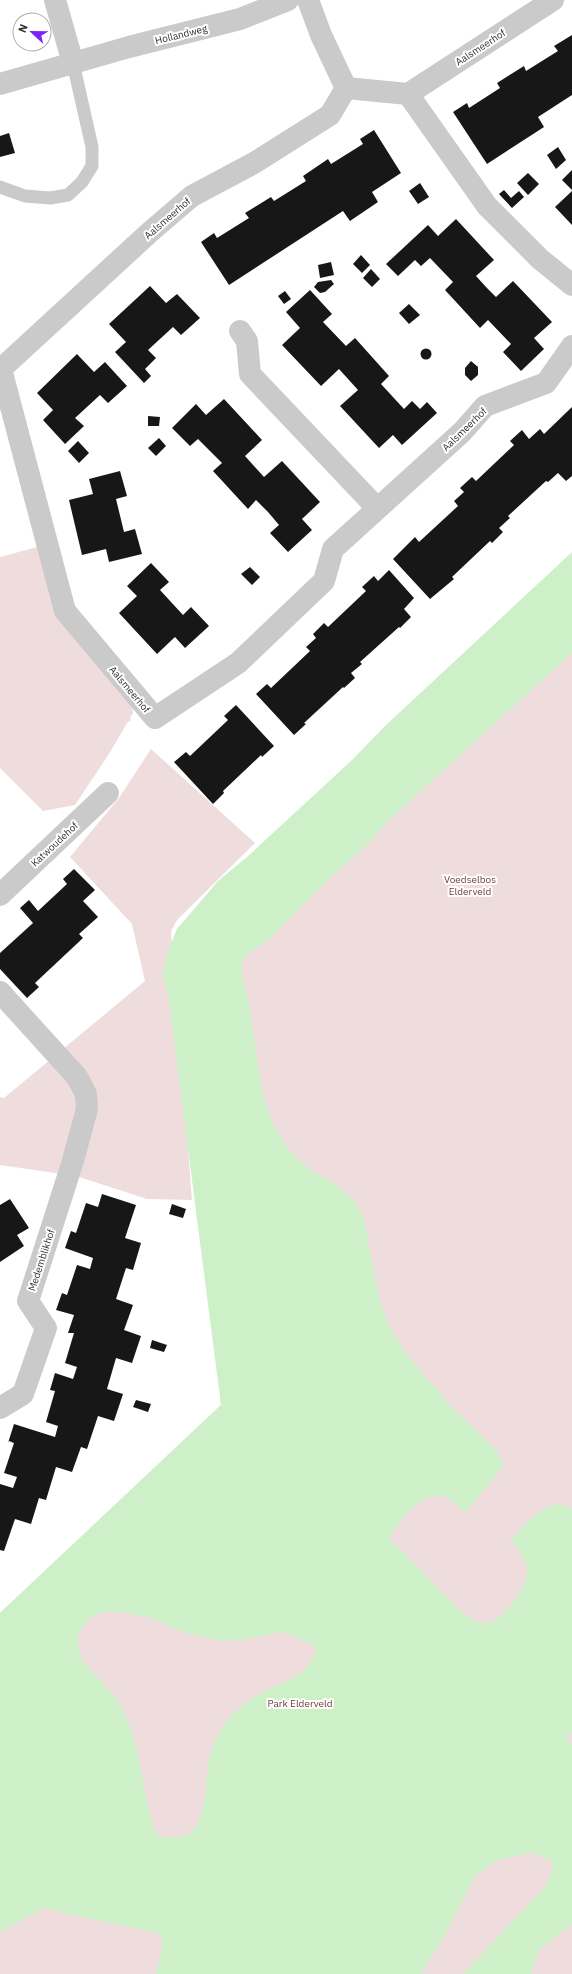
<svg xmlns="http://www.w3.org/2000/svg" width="572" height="1974" font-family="'IBM Plex Sans',sans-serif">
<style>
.green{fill:#efddde}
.water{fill:#cdf0c8;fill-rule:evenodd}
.building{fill:#171717}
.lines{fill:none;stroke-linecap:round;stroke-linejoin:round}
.service{stroke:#cacaca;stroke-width:13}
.minor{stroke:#cacaca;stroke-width:22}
.tertiary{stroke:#cacaca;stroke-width:22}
.labels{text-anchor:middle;stroke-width:4;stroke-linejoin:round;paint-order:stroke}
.street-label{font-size:10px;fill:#303030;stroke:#fff}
.park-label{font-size:10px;fill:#713a38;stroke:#fff}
</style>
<rect width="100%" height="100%" fill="#fff"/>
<g class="green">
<path d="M41 546 60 616 130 695 133 713 130 718 131 720 127 723 109 754 75 805 43 811 0 768V557Z"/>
<path d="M572 568V1974H0V1613L221 1405 177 929Z"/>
<path d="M151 749 255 843 177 920 171 931 192 1200 147 1199 76 1176 0 1165V1097L4 1098 145 981 132 924 70 857 119 798Z"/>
</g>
<path class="water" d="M572 552V653L388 821 371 841 310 897 269 939 245 956 241 970 248 999 263 1096 273 1124 289 1150 309 1169 335 1184 356 1202 364 1219 379 1298 389 1326 407 1355 449 1404 498 1452 504 1465 465 1513C458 1506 450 1497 440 1496 418 1494 399 1522 389 1538L464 1614C471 1619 477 1623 486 1623 502 1622 529 1586 527 1570 525 1559 518 1549 511 1540 525 1526 549 1493 572 1509V1732L565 1738 572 1745V1924L539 1950 531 1974H463L545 1887 552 1870V1861L533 1853 518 1855 498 1860 475 1876 445 1935 421 1974H156L163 1945 160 1934 44 1908 0 1932V1613L221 1405 168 994 162 975 167 954 177 929 218 881 247 857 352 760 385 726ZM119 1612 148 1617 186 1633 221 1641 241 1640 284 1632 311 1644 316 1651C305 1680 284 1679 260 1694 244 1703 228 1716 219 1733 213 1744 209 1756 208 1768 203 1802 208 1849 157 1835 140 1793 144 1748 121 1707 112 1689 94 1676 82 1660 73 1641 79 1622 100 1613 105 1611 113 1612 119 1612Z"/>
<g class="building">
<path d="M572 35V95L538 117 544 127 487 164 453 112 467 103 469 108 500 88 497 83 524 66 526 71 558 51 554 46Z"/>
<path d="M374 130 401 173 372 192 378 202 350 221 343 211 229 285 201 242 214 233 217 238 249 218 245 213 271 197 274 201 306 181 303 176 328 159 331 164 363 144 360 139Z"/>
<path d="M9 133 15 153 0 157V136Z"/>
<path d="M558 147 566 160 556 169 547 155Z"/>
<path d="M572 170V190L562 180Z"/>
<path d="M528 173 539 184 528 195 517 183Z"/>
<path d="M420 183 429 197 418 204 409 191Z"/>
<path d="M504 190 511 198 519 191 524 197 512 208 499 194Z"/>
<path d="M572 191V225L555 207Z"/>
<path d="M456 219 494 260 476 276 486 287 496 297 513 281 552 322 534 338 544 349 521 371 503 352 511 344 488 320 480 328 445 290 453 282 430 258 421 266 415 260 398 276 386 264 428 225 438 236Z"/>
<path d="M361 255 370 265 362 273 353 264Z"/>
<path d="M331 262 334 275 320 278 318 265Z"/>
<path d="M371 269 380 279 372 287 363 278Z"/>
<path d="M331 280 334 284 325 292 320 293 314 287 318 282Z"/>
<path d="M150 286 166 303 177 294 200 318 181 335 173 327 148 350 156 358 145 369 151 376 144 383 115 352 126 342 109 324Z"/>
<path d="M310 290 332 314 323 322 346 346 355 338 389 376 381 384 404 409 412 401 420 409 427 402 437 413 402 445 393 435 379 448 340 406 358 390 339 369 321 386 282 345 300 328 286 312Z"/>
<path d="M285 291 291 299 284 304 278 296Z"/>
<path d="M409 304 420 315 409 324 399 313Z"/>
<circle cx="426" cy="354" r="5.5"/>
<path d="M77 354 94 372 105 362 127 386 108 403 100 395 75 418 84 426 65 444 43 420 53 410 37 393Z"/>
<path d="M471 361 478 367V375L471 381 465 375V368Z"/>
<path d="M224 399 262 440 245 456 264 477 282 461 320 502 302 519 312 530 288 552 270 533 279 525 268 512 256 500 248 509 213 471 222 463 198 439 190 446 172 428 196 404 206 415Z"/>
<path d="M572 407V476L566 481 558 473 548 482 546 481 508 516 510 518 499 528 503 532 492 543 490 541 452 577 454 579 430 599 393 559 415 537 419 542 458 506 454 501 464 492 460 488 472 477 476 481 514 445 510 441 522 430 529 439 540 429 544 434Z"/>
<path d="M148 416 160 417 159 426H148Z"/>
<path d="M159 438 166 446 156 456 148 448Z"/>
<path d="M78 441 89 453 79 463 68 451Z"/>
<path d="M120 471 127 496 116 499 124 532 135 529 142 554 109 562 106 549 82 555 69 500 93 494 89 479Z"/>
<path d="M151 563 169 582 160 590 183 615 191 607 209 626 185 648 175 637 157 654 119 613 137 596 127 586Z"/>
<path d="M250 567 260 577 252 585 241 574Z"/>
<path d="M389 570 414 598 404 609 411 617 400 628 399 627 360 662 362 664 351 673 355 678 344 688 343 687 304 723 306 724 294 735 256 694 267 684 271 688 310 651 306 647 316 638 313 634 324 623 328 627 366 591 362 587 374 576 378 581Z"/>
<path d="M236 705 274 746 262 757 261 755 223 791 224 793 213 804 174 762 186 752 190 756 228 720 224 716Z"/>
<path d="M74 869 95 890 83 901 98 917 79 934 83 938 35 983 39 987 27 998 0 969V953L33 923 20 908 29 900 38 911 67 884 63 879Z"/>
<path d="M102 1194 136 1205 125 1238 141 1243 133 1270 126 1268 116 1299 133 1305 124 1330 141 1336 132 1363 116 1358 107 1389 123 1394 114 1421 98 1416 87 1449 81 1447 72 1472 56 1467 46 1500 39 1498 31 1524 15 1519 4 1551 0 1550V1484L13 1488 17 1477 4 1473 14 1443 9 1441 8 1443 14 1424 55 1437 58 1426 46 1422 55 1391 50 1390 55 1373 73 1379 77 1367 65 1363 74 1333H68L74 1315 56 1310 62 1293 67 1295 77 1265 90 1269 93 1258 65 1248 71 1231 76 1233 86 1203 98 1207Z"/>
<path d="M10 1199 29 1228 17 1235 24 1246 0 1262V1205Z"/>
<path d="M172 1204 186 1209 183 1218 169 1214Z"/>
<path d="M152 1340 167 1345 164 1352 150 1348Z"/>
<path d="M136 1400 151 1404 148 1412 133 1407Z"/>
</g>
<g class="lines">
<path class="service" d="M0 187 25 196 50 198 68 195 82 182 92 166V147L73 63"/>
<g class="minor">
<path d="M55 0 73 63"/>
<path d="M308 0 321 35 346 88"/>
<path d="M346 88 330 115 254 163 192 196 150 232 1 369 65 611 155 718 238 663 324 581 333 549 462 432 485 406 546 383 572 346"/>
<path d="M346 88 408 94 553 0"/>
<path d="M408 94 487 206 540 259 572 285"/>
<path d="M240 331 247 341 250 374 377 508"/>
<path d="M0 895 108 793"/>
<path d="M0 992 77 1077 86 1094 87 1109 72 1164 28 1301 46 1328 23 1394 0 1408"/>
</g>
<path class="tertiary" d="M0 84 129 47 240 19 288 0"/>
</g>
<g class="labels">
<g class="street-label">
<text transform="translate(181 34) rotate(-14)" y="4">Hollandweg</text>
<text transform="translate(480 47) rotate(-33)" y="4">Aalsmeerhof</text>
<text transform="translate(167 218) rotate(-41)" y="4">Aalsmeerhof</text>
<text transform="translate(464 429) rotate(-44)" y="4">Aalsmeerhof</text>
<text transform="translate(130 689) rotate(50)" y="4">Aalsmeerhof</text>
<text transform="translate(54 844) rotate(-43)" y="4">Katwoudehof</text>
<text transform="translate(41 1260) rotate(-72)" y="4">Medemblikhof</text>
</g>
<g class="park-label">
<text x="470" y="883">Voedselbos<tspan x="470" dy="12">Elderveld</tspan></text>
<text x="300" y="1707">Park Elderveld</text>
</g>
</g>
<g transform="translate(32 32) rotate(292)"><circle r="19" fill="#ffffff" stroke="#acacac"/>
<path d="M0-3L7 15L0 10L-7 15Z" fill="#7c23f7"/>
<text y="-6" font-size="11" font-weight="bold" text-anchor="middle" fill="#303030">N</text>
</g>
</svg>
